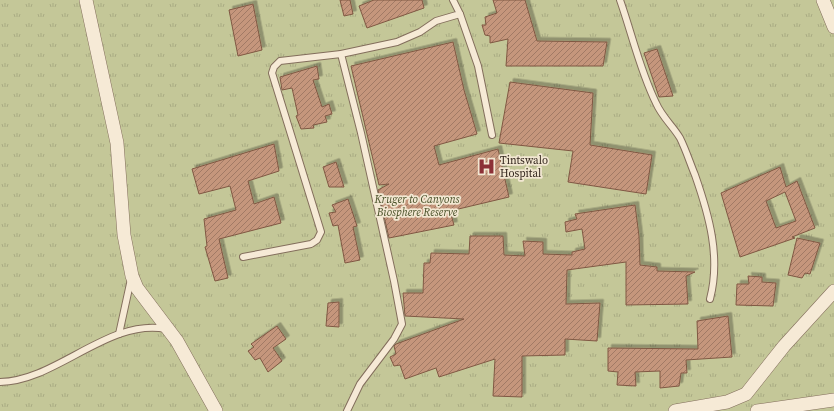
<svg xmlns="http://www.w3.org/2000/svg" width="834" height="411" font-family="'Source Serif 4',serif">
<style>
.park{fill:url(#park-tufts)}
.building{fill:url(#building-hatch);stroke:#805843;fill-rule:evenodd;filter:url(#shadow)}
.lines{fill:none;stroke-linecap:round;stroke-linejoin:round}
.lane-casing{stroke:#836e5c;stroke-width:8}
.street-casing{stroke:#836e5c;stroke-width:14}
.lane{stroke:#f6ead6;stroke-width:6}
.street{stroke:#f6ead6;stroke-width:13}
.labels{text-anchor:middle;stroke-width:3.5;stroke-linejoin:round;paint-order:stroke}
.poi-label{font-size:11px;fill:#34271e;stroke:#f2e7d2;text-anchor:start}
.park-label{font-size:11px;font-style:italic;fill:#474f27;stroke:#f2e7d2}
</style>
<defs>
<pattern id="park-tufts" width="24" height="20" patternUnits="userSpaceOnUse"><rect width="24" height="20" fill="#c4c798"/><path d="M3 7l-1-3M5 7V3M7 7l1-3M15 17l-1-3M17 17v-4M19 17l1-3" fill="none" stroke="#a9ab83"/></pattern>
<pattern id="building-hatch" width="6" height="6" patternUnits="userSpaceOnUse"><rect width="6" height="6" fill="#c5967c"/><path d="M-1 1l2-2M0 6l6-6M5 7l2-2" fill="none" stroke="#a17a65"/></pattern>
<filter id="shadow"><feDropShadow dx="3.5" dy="-3.5" stdDeviation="0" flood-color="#0004"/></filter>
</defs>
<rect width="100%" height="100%" fill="#eadcc3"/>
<rect class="park" x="0" y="0" width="834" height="411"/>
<g class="building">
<path d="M340 0H350L353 14 344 16Z"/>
<path d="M374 0H422L424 8 367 28 359 6Z"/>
<path d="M493 0H525L537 41 607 42 603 66H506L508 39 490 43V36L485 35 482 25H486L485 17 497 13Z"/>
<path d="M253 4 262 50 238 56 229 10Z"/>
<path d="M453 42 464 90 477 134 434 146 439 165 498 149 509 197 450 211 454 225 389 238 378 190 389 184 379 185 351 66Z"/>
<path d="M657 49 673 96 659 97 644 53Z"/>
<path d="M317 66 319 79 313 80 322 107 329 104 332 114 325 116 327 122 313 125 314 128 301 129 296 116 298 115 292 88 282 90 280 77Z"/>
<path d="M510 82 593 93 590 145 652 155 646 194 568 182 573 151 499 143Z"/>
<path d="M274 144 279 171 248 181 254 204 274 197 281 223 219 239 228 278 215 281 205 247 207 246 204 219 236 210 230 186 199 194 192 169Z"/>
<path d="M336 162 344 187H329L323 167Z"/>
<path d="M780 167 786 187 797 181 815 228 792 237 795 238 740 257 721 193ZM785 192 796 221 776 228 766 201Z"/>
<path d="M348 199 357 226 353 227 360 260 345 263 338 225 333 226 329 213 336 212 332 205Z"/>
<path d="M635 205 639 236 640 265 657 267V271L695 272 686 276 688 304 626 305V262L567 270 566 304 600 303 597 341 565 339V355L522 356V397L493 396 495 359 439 377 436 368 405 379 400 365 394 366 390 357 396 354 394 346 396 344 464 319 405 316 403 293H423L424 263H430L431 253 469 254 470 236H503L504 255 525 256 523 241 543 242V254L572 255V252L585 249 582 229 566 232 565 222 577 219 575 214Z"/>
<path d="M797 238 820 243 810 274 805 273 802 278 788 275Z"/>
<path d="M748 276 762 277V282L776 283 773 306 736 305 737 284H749Z"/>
<path d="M339 302V327L326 326 328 303Z"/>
<path d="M728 316 732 357 686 360 687 373H681L679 386 660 388V371L635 372 636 386 617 385 618 372 608 371V348L698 349 697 321Z"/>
<path d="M277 326 286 339 273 348 282 361 268 372 260 358 255 360 248 351 254 347 251 344Z"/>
</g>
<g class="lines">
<defs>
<g id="lane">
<path d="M620 0C632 34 640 71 656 103 662 117 673 126 680 138 686 150 690 163 695 175 709 215 721 257 710 299"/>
<path d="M460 14 478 66 492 135"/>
<path d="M341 54 361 133 394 281 402 324 394 339 360 384 347 411"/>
<path d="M243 257 311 244 317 240 321 232 272 73 274 67 280 61 341 54 397 42 420 32 436 21 460 14 453 0"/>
<path d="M119 334 131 279"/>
<path d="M0 382C57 381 108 318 166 329"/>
</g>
<g id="street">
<path d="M86 0 117 143 124 235 132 276 137 288 177 341 216 411"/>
<path d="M823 0 834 27"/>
<path d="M675 411 727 402 746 394 784 346 834 291"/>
<path d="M757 411 834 400"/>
</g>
</defs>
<use href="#lane" class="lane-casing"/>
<use href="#street" class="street-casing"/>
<use href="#lane" class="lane"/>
<use href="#street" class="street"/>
</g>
<defs>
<symbol id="hospital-bare" viewBox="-9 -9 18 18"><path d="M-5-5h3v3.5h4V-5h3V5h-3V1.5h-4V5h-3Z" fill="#8c3137" stroke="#f2e7d2" stroke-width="2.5" paint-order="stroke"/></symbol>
</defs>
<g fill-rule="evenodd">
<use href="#hospital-bare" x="474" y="154" width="25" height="25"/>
</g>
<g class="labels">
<g class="poi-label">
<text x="500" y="164">Tintswalo<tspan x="500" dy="13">Hospital</tspan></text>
</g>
<g class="park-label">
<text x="417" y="203">Kruger to Canyons<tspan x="417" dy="13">Biosphere Reserve</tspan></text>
</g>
</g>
</svg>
